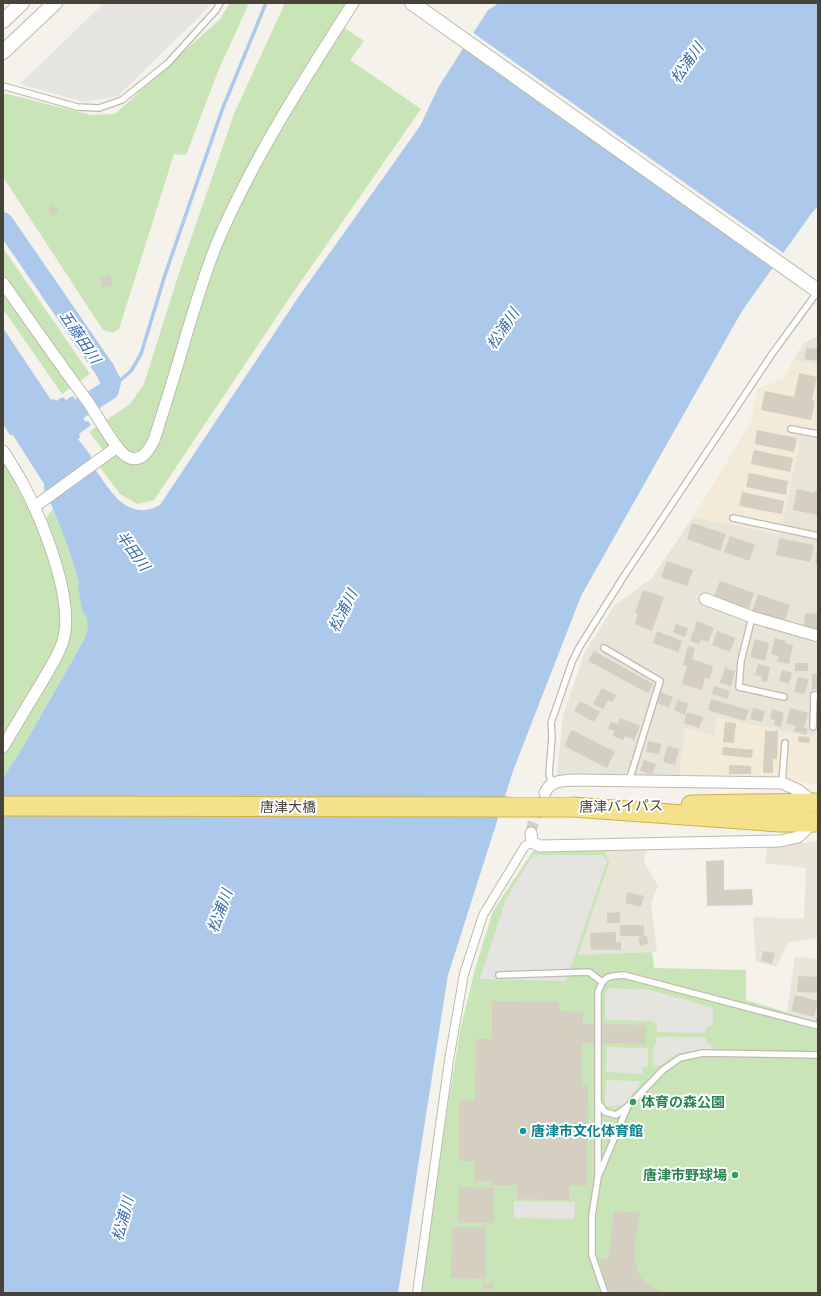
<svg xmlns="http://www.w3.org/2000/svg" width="821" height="1296" font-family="'Source Sans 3','Noto Sans JP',sans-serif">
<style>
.residential{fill:#e7e4d8}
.commercial{fill:#f3ebd7}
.green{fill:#c9e4b6}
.parking{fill:#e6e4e1}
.water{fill:#acc9eb}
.pier{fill:#f4f2ea}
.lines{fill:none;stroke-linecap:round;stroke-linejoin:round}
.stream{stroke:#acc9eb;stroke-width:3.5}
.river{stroke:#acc9eb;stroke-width:20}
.building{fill:#d4cfc0}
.minor-tunnel{stroke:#d1cfc7;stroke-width:11;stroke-dasharray:11 5.5;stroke-linecap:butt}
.service-casing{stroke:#bebbad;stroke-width:8}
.pedestrian-casing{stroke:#bebbad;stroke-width:10}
.minor-casing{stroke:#bebbad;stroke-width:13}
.tertiary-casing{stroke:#bebbad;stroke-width:16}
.trunk-casing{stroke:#d1b147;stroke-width:21}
.service{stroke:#fff;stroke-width:5.5}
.pedestrian{stroke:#fff;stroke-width:8}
.minor{stroke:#fff;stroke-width:11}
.tertiary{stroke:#fff;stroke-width:14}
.trunk{stroke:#f4e18b;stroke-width:19}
.trunk-bridge-casing{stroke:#d1b147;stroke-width:21;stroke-linecap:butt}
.trunk-bridge{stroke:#f4e18b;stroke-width:19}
.leisure-dot{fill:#2e9e5b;stroke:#fff;stroke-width:1.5}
.culture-dot{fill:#0f9aa8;stroke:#fff;stroke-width:1.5}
.labels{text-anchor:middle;stroke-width:4;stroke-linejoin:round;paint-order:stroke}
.street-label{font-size:14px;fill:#474339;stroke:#fff}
.leisure-label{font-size:14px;font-weight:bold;fill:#27864d;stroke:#fff;text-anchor:start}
.culture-label{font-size:14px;font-weight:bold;fill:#0d838f;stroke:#fff;text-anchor:start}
.water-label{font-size:15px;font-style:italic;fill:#3a6cab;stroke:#fff}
</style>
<rect width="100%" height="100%" fill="#f4f2ea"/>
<g class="residential">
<path d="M818 336V365L793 360 804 343Z"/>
<path d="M801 435 818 438V696H816L815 735 714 736 686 728 679 777 557 776 563 715 585 652 614 606 652 578 693 517 780 534Z"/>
<path d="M818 841V938L789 942 776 967 756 961 753 917 804 919 806 868 765 863 767 848Z"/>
<path d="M647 849 644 862 658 886 651 904 657 951 652 952 578 955 610 861 603 850Z"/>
<path d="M795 957 818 959V1012L815 1021 787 1012Z"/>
</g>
<g class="commercial">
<path d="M793 360 818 365V438L801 435 780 534 693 517 751 422 757 389 784 378Z"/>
<path d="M816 696H818V785L786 779 679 777 685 727 714 736 717 717 802 735H815Z"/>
</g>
<g class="green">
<path d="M230 3H249L219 69 186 155 174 154 119 329 113 333 103 330 3 177V93L91 115 115 114 220 19Z"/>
<path d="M285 3H346L335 21 364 41 350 60 421 109 290 297 154 500 138 504 120 494 100 467 110 459 89 432 130 404 144 384 178 276 234 114Z"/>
<path d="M3 248 90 374 62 394 3 309Z"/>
<path d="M3 458 21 487 42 536 62 607 60 642 3 741Z"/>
<path d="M53 509 68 547 79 583 78 586 82 611 86 616 88 628 84 640 23 747 3 778V756L59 661 65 585 46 518Z"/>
<path d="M603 850 610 861 578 955 652 952 654 968 746 970V1000L815 1021 818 1012V1293H420L437 1173 460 1031 475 969 493 911 533 851Z"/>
</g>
<g class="parking">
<path d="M104 3H213L118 96 84 102 20 84Z"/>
<path d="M533 855H603L607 861 566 981 480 979 506 899Z"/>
<path d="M610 988 650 990 713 1008V1025L707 1027 705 1033 657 1032V1025L653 1021 605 1020V993Z"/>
<path d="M657 1037H705L707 1043 713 1046V1050L690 1051 676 1054 661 1065 653 1067V1048L656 1044Z"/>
<path d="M607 1047 648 1048V1067H642V1074L606 1072Z"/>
<path d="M606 1080 640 1081 639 1086 622 1106H605Z"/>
<path d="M514 1201 575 1202 574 1219 514 1218Z"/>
</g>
<path class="water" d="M499 3H818V206L811 214 742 311 581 596 513 771 448 975 398 1293H3V778L23 747 84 640 88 628 86 616 82 611 78 586 79 583 68 547 53 509 44 489V484L13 435H10L3 424V328L51 400 54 399 56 401 63 397 66 400 73 396 85 415 82 417 86 422 88 421 91 425 79 434 80 437 78 439 91 456 90 462C108 486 125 524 160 505L297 299 420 126 439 86 488 10Z"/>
<path class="pier" d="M472 32 785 254 775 268 462 46Z"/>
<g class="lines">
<path class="stream" d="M109 390 131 371 141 354 165 275 222 110 266 3"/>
<path class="river" d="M3 222 105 370 111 382 109 390 57 423"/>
</g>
<g class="building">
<path d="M53 204 59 210 53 216 47 210Z"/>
<path d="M110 275 113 285 103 288 100 278Z"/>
<path d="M806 348 818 349V361L805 359Z"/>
<path d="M799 373 817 377 812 400 815 401 811 420 761 410 765 391 794 397Z"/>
<path d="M757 430 797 438 794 452 755 444Z"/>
<path d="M754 450 793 458 790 472 751 464Z"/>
<path d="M749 473 788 481 786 495 746 487Z"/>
<path d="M797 489 815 493V490H818V515L793 510Z"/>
<path d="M742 492 784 501 782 514 739 506Z"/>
<path d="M692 523 726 534 720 551 687 539Z"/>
<path d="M730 536 755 545 749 561 724 552Z"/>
<path d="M779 538 814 545 810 562 776 555Z"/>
<path d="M817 551H818V563H815Z"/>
<path d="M667 561 693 570 687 586 661 577Z"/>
<path d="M720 581 754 593 749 609 714 597Z"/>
<path d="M643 590 664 597 652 631 635 624 638 614 635 613Z"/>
<path d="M758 594 790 605 784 623 752 611Z"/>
<path d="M805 613 818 614V630L804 628Z"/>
<path d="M697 621 714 628 708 642 701 639 699 644 690 641Z"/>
<path d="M676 624 688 628 685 637 673 632Z"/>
<path d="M657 631 682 641 678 652 653 643Z"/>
<path d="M717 631 735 638 730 652 712 645Z"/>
<path d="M775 638 786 641V644L793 645 789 664 777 661 779 656 771 654Z"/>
<path d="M755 639 769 643 765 661 750 657Z"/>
<path d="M688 646 695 648 692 659 713 666 710 679 705 678 702 690 682 684 687 666 683 665Z"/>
<path d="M594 651 653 684 648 693 588 661Z"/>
<rect x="795" y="663" width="13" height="8"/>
<path d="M758 664 770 667 767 682 761 681 762 676 755 675Z"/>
<path d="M725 668 735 671 731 686 720 683Z"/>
<path d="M782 670 792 673 789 684 779 681Z"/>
<path d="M812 674H818V689L812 690Z"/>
<path d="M798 677 809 679 805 694 794 692Z"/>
<path d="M714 686 730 691 728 699 712 694Z"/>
<path d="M602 688 616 695 612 702 608 700 603 709 593 704Z"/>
<path d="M661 692 673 697 669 708 657 703Z"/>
<path d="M711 699 749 710 745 721 708 710Z"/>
<path d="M678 700 688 704 685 715 674 710Z"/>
<path d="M580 701 600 712 594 722 574 711Z"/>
<path d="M753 708 765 711 762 722 750 719Z"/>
<path d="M790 708 808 713 804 728 808 729 806 735 794 731 796 726 786 723Z"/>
<path d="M772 709 784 713 781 727 774 725 775 720 770 719Z"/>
<path d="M687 712 703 717 699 728 684 723Z"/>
<path d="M620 718 640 726 634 740 625 736 623 740 613 736 615 731 608 729 611 722 618 724Z"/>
<path d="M725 722 736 723 734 743 723 742Z"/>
<path d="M572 730 615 752 607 768 564 746Z"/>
<path d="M765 731H778L777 759H773V773H763Z"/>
<path d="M799 736 810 737 809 743 798 742Z"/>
<path d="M648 741 661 744 659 754 646 752Z"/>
<path d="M667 746 679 749 675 765 663 762Z"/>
<path d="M723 747 753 750 752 758 722 755Z"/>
<path d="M644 760 656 764 652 775 640 771Z"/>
<path d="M729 765 751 766V774H729Z"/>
<path d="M724 860V890L752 889 753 905 707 906 706 861Z"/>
<path d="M628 892 644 896 641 907 625 903Z"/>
<path d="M620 912V923H607V913Z"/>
<rect x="620" y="925" width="24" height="11"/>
<path d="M616 932V942H621V950H591L590 933Z"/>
<path d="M645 936H647L648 944 640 946 638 937Z"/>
<path d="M763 951 775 953 772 964 761 961Z"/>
<path d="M798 976 818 977V993L797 992Z"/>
<path d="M795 995 818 1001 814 1017 791 1011Z"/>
<path d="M492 1001 559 1002V1011L583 1012V1024L646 1025V1044L582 1043V1086H588L587 1186H569V1200L517 1199V1185H491V1181H474L475 1161H459V1100L475 1101 476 1039H492Z"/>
<path d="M459 1187 494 1188V1223H458Z"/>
<path d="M614 1211 640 1213 635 1242V1263L640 1277 653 1288 666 1293H612L608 1288 599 1260 609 1258Z"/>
<path d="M452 1227H486V1279L451 1278Z"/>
<path d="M483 1284H494V1289H482Z"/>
</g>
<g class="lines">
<path class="minor-tunnel" d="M531 833 533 823 540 804"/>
<defs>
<g id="service">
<path d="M3 86 77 107 99 108 122 100 168 63 216 10 220 3"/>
<path d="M791 429 818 434"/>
<path d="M733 518 818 536"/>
<path d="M752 617 741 661 739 687 784 697"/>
<path d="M604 648 660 681 629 781"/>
<path d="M813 727 814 695H818"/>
<path d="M782 783 785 743"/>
<path d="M552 784 549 774 552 737 551 723 572 662 580 646 624 576 772 354 818 291"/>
<path d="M499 975 589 972 602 982"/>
<path d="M818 1026 624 975C608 976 604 976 598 992V1102L605 1112 616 1115 627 1107 663 1070 680 1058 703 1053 818 1055"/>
<path d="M598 1103V1174"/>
<path d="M605 1293 592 1255V1216L598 1177 627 1108"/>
</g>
<path id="pedestrian" d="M417 1293 449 1060 464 974 483 915 525 846 532 842"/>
<g id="minor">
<path d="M3 283C31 323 59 363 88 402 98 417 107 434 118 448 121 452 125 456 130 458 142 462 149 450 154 440 165 406 176 371 186 336 196 303 206 268 220 236 256 154 305 78 353 3"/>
<path d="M3 451C10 462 17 473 23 484 43 522 75 600 63 641 59 655 49 669 42 682 29 703 16 725 3 747"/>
<path d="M34 507 117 447"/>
<path d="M705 599 752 617 818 636"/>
<path d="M545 793C550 780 563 781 575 780L782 783 798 790 815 803"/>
<path d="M531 833 532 842 540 846 780 841 798 837 814 822"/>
</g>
<g id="tertiary">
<path d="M412 3 818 291"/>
<path d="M3 21 22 3"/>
<path d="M3 52 55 3"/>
</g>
<g id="trunk">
<path d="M691 805 818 803"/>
<path d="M572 807 781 822H818"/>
</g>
</defs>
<use href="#service" class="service-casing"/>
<use href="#pedestrian" class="pedestrian-casing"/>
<use href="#minor" class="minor-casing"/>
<use href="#tertiary" class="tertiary-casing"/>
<use href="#trunk" class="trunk-casing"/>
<use href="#service" class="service"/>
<use href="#pedestrian" class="pedestrian"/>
<use href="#minor" class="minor"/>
<use href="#tertiary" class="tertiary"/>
<use href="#trunk" class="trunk"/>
<defs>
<path id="trunk-bridge" d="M3 806 572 807"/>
</defs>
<use href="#trunk-bridge" class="trunk-bridge-casing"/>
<use href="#trunk-bridge" class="trunk-bridge"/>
</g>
<g class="leisure-dot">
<circle cx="633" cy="1102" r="4"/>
<circle cx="735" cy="1175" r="4"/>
</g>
<circle class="culture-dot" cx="523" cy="1131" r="4"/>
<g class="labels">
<g class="street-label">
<text transform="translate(621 806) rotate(-1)" y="5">唐津バイパス</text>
<text x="288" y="812">唐津大橋</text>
</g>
<g class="leisure-label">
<text x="641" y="1107">体育の森公園</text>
<text x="727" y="1180" text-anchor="end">唐津市野球場</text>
</g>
<g class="culture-label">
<text x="531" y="1136">唐津市文化体育館</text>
</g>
<g class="water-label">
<text transform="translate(687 63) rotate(-55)" y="5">松浦川</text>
<text transform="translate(503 329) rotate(-56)" y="5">松浦川</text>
<text transform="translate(80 337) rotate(56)" y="5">五藤田川</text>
<text transform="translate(133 551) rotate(54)" y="5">半田川</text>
<text transform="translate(343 611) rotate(-63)" y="5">松浦川</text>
<text transform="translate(220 911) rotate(-70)" y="5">松浦川</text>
<text transform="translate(123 1219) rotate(-75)" y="5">松浦川</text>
</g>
</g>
<rect width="821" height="1296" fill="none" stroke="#474339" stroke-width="8"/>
</svg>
